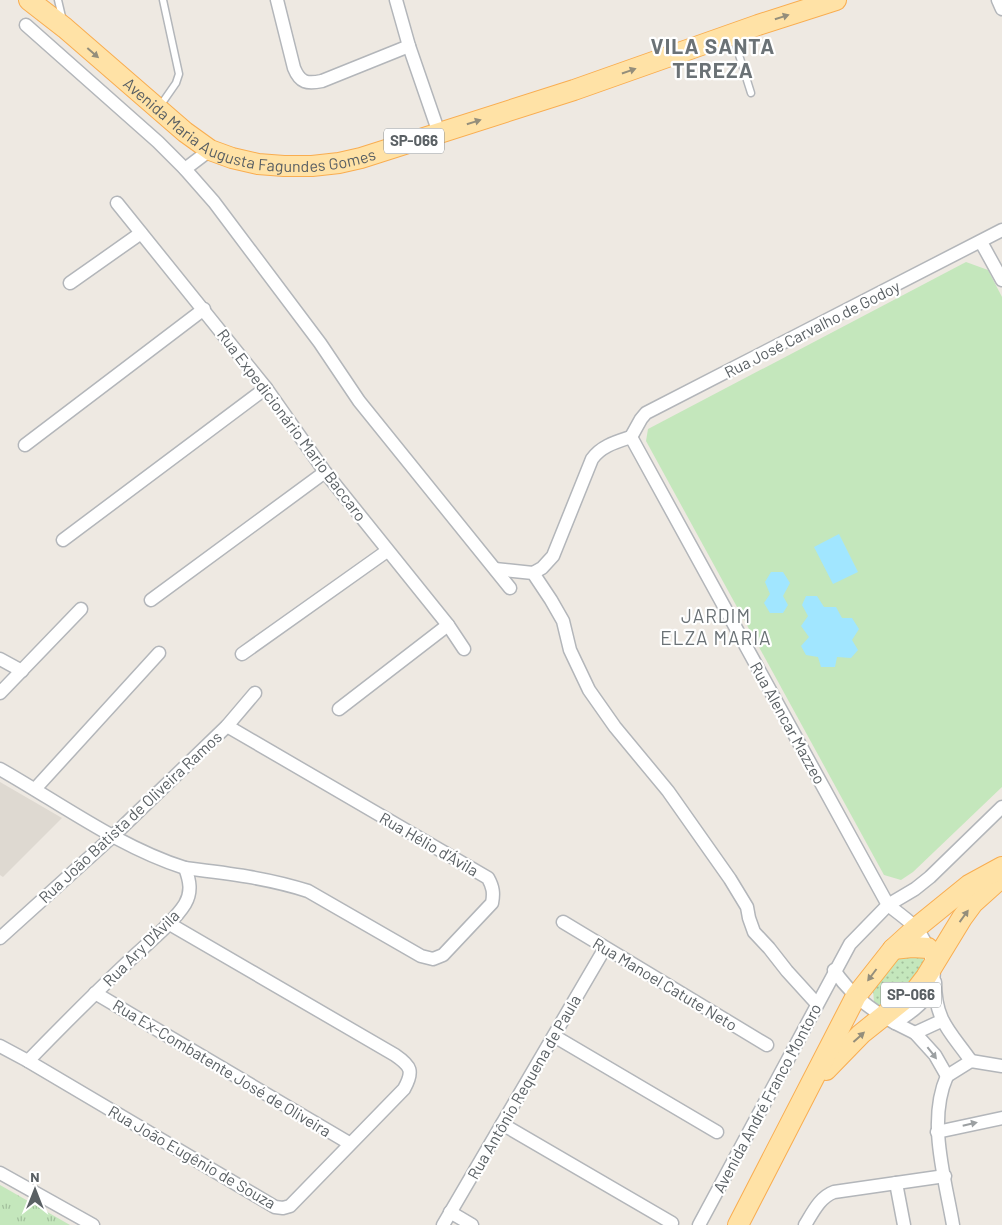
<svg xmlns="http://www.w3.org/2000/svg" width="1002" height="1225" font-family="Barlow,sans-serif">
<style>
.education{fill:#ded9d1}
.grass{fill:url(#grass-dots)}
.park{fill:url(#park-tufts)}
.pitch{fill:#c4e7bc}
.water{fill:#a1e6ff}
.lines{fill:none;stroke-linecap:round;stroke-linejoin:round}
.lane-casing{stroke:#b3b6ba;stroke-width:9}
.street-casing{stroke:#b3b6ba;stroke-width:15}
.primary-casing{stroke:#f9ad50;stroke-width:22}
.lane{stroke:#fff;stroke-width:6}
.street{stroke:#fff;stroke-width:12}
.primary{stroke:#ffe2a6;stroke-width:20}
.oneway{fill:#948e7b}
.oneway2{fill:#9ca0a2}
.labels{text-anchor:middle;stroke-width:4.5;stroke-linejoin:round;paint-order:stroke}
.shield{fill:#fff;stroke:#8c9092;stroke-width:1}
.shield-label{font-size:15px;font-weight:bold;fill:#5a6064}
.street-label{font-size:16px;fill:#5a6064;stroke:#fff}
.quarter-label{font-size:19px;letter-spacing:1px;fill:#6b7276;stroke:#fff}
.district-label{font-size:21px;font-weight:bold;letter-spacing:1px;fill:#6b7276;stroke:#fff}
</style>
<defs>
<pattern id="grass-dots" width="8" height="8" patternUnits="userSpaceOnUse" patternTransform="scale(1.25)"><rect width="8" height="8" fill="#c4e7bc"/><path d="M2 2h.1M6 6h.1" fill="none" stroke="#a2bf9c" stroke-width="1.8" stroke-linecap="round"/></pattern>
<pattern id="park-tufts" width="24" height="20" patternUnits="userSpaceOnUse" patternTransform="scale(1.25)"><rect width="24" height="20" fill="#c4e7bc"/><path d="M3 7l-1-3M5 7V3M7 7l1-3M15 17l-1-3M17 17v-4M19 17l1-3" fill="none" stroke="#a2bf9c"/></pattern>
</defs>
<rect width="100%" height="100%" fill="#eee9e2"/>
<path class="education" d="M0 782 62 818 3 877 0 875Z"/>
<path class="grass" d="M901 956 923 957 924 964 921 973 883 1007 879 1006 874 1002 873 990 890 966Z"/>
<path class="park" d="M0 1185 70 1225H0Z"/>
<path class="pitch" d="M966 262 988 270 1002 297V787L913 872 901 880 884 875 646 441 648 429Z"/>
<g class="water">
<path d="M839 534 858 572 833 584 814 547Z"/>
<path d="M771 572H783L790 583 783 596 788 605 783 613H770L764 603 770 594 765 582Z"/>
<path d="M806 596H817L824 607H836L842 618H852L859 629 852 640 858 650 851 658 837 657 835 667H821L818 657 806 655 801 646 809 637 801 626 808 616 802 605Z"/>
</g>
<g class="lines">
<defs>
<g id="lane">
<path d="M58 0 63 21"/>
<path d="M733 36 751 93"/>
<path d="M160 106 176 83 179 74 163 0"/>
</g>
<g id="street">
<path d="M277 0 294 68C300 83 307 84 322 81L409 46"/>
<path d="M396 0 409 46 439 133"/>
<path d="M998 0 1002 9"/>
<path d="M26 25 158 142 185 169 214 202 320 343 359 401 510 588"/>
<path d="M185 169 210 150"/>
<path d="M117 203 266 388 325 472 448 625 464 649"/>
<path d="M981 242 1002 280"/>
<path d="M70 283 141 233"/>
<path d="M631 437 888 905C897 912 907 919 915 927 922 934 925 942 929 951 943 989 925 1003 895 1023 870 1010 850 994 834 970"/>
<path d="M631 437 641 419 646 413 1002 230"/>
<path d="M25 445 204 309"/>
<path d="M63 540 266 388"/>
<path d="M495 569 533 573 551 600 563 621 570 650 589 690 615 727 668 791 730 879 747 907 749 918 754 932 769 948 787 971 817 1004"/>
<path d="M533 573 542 568 553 556 592 459C601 446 616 442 631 437"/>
<path d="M151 600 325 472"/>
<path d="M242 654 387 551"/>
<path d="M0 659 22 671"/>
<path d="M0 693 81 609"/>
<path d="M339 709 448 625"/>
<path d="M0 769C60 803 119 847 185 868 190 881 192 892 185 904 174 922 147 944 131 959 96 992 62 1026 28 1061"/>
<path d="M35 789 159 653"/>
<path d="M185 868C226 873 268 878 308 891L421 956 433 959 443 955 492 903C494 893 493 887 488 878L227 726"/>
<path d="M563 922 767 1045"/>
<path d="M0 938 113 836 227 726 255 693"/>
<path d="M935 982C935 1021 950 1031 971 1061"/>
<path d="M95 993 349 1143"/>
<path d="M895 1023 915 1033 935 1055 947 1076"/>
<path d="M915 1033 941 1021"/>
<path d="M554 1036 717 1132"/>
<path d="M0 1046 28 1061 275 1207 283 1208 290 1206 404 1089C414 1071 411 1066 395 1055L168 923"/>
<path d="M947 1076C927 1121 945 1178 953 1225"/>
<path d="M947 1076 971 1061 1002 1066"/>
<path d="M502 1124 672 1223"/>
<path d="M937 1132 1002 1118"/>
<path d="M0 1173 93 1225"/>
<path d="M896 1183 904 1225"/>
<path d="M450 1212 472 1225"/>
<path d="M443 1225 605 948"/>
<path d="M699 1225 850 944 888 905 915 889 930 877 1002 807"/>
<path d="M805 1225C813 1212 820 1197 834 1192L945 1176"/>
</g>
<g id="primary">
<path id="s1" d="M29 0 65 28 185 132 210 150 232 158 258 164 284 166H312L339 163 361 158 574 90 758 25 836 0"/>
<path d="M893 949 912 947 928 948"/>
<path d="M826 1070 861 1034 916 990 926 977 962 918 973 903 1002 877"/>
<path d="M738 1225 856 996 893 949 916 928 969 885 1002 867"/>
</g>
</defs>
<use href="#lane" class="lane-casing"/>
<use href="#street" class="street-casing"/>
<use href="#primary" class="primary-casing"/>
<use href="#lane" class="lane"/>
<use href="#street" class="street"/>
<use href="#primary" class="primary"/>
</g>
<defs><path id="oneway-solid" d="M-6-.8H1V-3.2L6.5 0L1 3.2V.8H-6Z" transform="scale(1.25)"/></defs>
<g class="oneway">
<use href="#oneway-solid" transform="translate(782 17) rotate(-18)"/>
<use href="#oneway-solid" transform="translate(93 53) rotate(41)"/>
<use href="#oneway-solid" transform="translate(629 71) rotate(-19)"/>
<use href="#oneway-solid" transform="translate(474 122) rotate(-17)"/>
<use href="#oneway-solid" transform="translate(964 916) rotate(-54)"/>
<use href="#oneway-solid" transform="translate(872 975) rotate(127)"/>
<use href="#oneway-solid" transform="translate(859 1037) rotate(-42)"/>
</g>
<g class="oneway2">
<use href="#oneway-solid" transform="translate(932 1053) rotate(52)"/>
<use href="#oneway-solid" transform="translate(970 1124) rotate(-13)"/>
</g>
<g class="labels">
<g class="shield">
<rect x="384" y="128.5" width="60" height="25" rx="4"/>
<rect x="881" y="982.5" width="60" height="25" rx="4"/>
</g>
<g class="shield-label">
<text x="414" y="146">SP-066</text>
<text x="911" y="1000">SP-066</text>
</g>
<g class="street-label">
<text dy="6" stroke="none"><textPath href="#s1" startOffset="265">Avenida Maria Augusta Fagundes Gomes</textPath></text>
<text transform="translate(812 329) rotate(-27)" y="6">Rua José Carvalho de Godoy</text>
<text transform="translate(292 425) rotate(53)" y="6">Rua Expedicionário Mario Baccaro</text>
<text transform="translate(788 723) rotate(61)" y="6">Rua Alencar Mazzeo</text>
<text transform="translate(130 817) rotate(-43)" y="6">Rua João Batista de Oliveira Ramos</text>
<text transform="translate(429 844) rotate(30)" y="6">Rua Hélio d'Ávila</text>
<text transform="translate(141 948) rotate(-45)" y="6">Rua Ary D'Ávila</text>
<text transform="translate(665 984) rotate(31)" y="6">Rua Manoel Catute Neto</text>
<text transform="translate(222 1068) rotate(31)" y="6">Rua Ex-Combatente José de Oliveira</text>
<text transform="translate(524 1087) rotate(-60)" y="6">Rua Antônio Requena de Paula</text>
<text transform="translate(767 1098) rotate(-62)" y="6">Avenida André Franco Montoro</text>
<text transform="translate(192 1157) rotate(30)" y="6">Rua João Eugênio de Souza</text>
</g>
<g class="quarter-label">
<text x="716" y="623">JARDIM<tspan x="716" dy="22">ELZA MARIA</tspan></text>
</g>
<g class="district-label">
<text x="713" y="54">VILA SANTA<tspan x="713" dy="24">TEREZA</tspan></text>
</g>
</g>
<g transform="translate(35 1190)" stroke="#ffffff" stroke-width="4" paint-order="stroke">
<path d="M0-4L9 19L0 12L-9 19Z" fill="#5a6064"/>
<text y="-8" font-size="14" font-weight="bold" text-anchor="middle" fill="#5a6064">N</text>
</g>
</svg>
